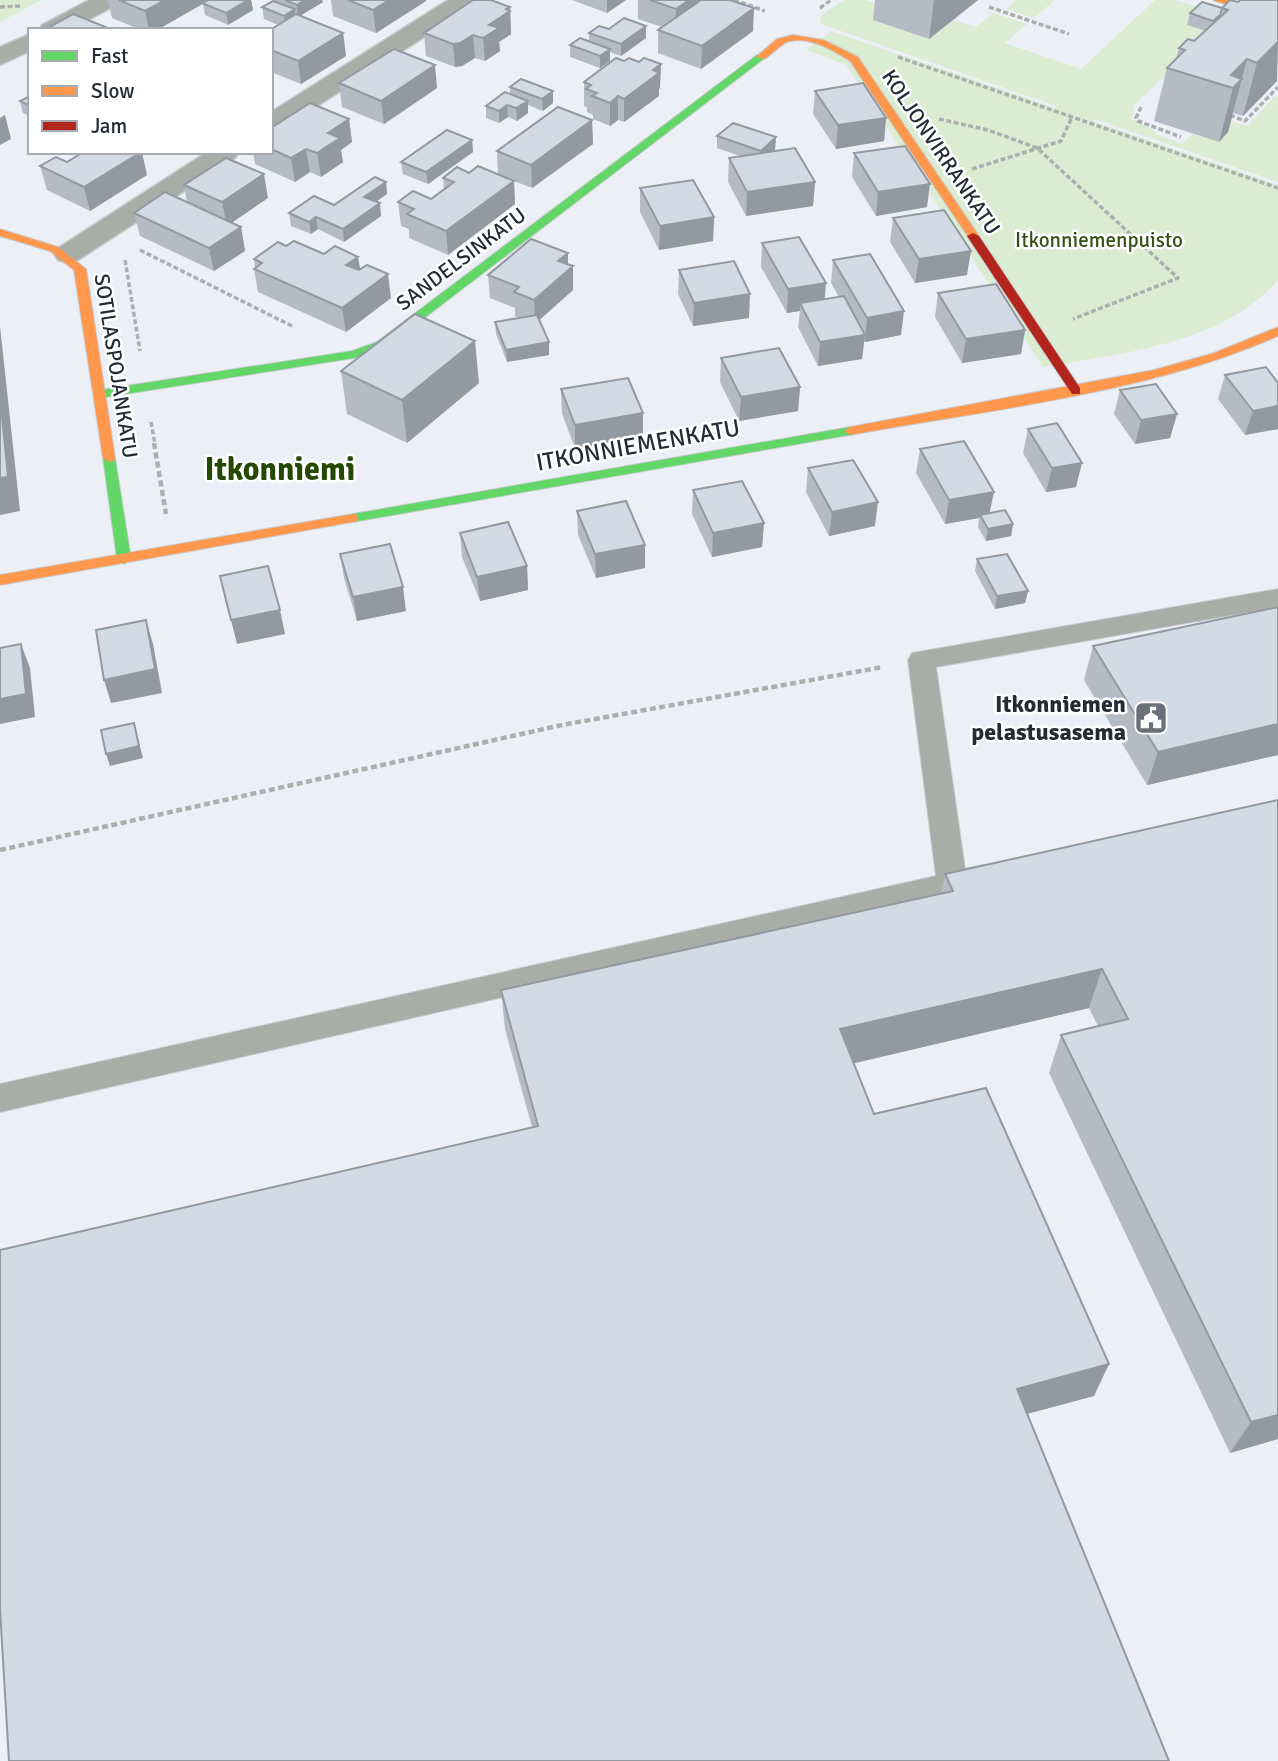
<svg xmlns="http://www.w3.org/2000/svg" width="1278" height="1761" font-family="Signika,sans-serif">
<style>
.green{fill:#daedd3}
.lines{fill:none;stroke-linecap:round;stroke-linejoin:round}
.lane-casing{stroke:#c9cdd2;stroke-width:2}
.street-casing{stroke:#c9cdd2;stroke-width:3}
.fast-casing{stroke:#c9cdd2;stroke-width:2}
.slow-casing{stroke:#c9cdd2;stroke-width:2}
.jam-casing{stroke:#c9cdd2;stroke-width:2}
.path-far1{stroke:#abb0ae;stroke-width:3.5;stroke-dasharray:5 2.5;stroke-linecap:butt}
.path{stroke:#abb0ae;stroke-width:4.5;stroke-dasharray:6 3.5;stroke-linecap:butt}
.lane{fill:#a8aea7;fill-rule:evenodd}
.street{fill:#a8aea7;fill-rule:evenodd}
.fast{fill:#63d668;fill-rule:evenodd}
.slow{fill:#ff974d;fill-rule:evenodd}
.jam{fill:#b3261e;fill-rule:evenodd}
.wall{fill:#b5bbc5}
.shaded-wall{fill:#9399a0}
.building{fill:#d2dae5;stroke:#9399a0;stroke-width:2}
.labels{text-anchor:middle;stroke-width:5;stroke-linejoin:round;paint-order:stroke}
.far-street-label{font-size:21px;fill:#242b35;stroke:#fff}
.far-park-label{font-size:21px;fill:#325318;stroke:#fff}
.street-label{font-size:24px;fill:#242b35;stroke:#fff}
.poi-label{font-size:24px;font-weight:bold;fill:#242b35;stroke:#fff;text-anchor:end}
.district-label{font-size:32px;font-weight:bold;fill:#254804;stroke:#fff}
</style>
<rect width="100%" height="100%" fill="#ecf0f6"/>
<g class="green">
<path d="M0 0H42L0 22Z"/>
<path d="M844 0H866L889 8 874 20 929 39 953 20 976 27 993 13 1027 24 1005 43 1081 69 1155 0H1175L1224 16 1210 33 1134 105 1132 119 1155 131V134L1182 144 1192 134 1208 138 1226 119 1247 126 1275 96 1278 97V182L1095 119 1093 121 1278 185V280C1221 345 1123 353 1043 367L846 65 806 50 831 31 1055 108 1056 106 821 24 820 16Z"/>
<path d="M1017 0H1055L1034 18 1006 9Z"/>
</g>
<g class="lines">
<defs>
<path id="lane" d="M1278 589V607L936 667 965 869 983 865 994 869 998 877 994 885 0 1112V1084L936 876 908 660 912 653Z"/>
<g id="street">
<path d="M89 0H119L116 5 70 30H39L42 25Z"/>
<path d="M448 0H477L474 5 280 130 271 132V112Z"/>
<path d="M30 34V51L0 65V47Z"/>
<path d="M207 152H239L235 158 78 260 68 263 58 260 54 254 58 248Z"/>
</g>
<g id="fast">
<path d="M757 55 766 57 385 348 354 358 100 398 94 394 100 390 352 351 377 342Z"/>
<path d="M850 427 856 431 855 434 353 522 346 518 353 514Z"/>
<path d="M109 454 115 458 131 559 124 564 117 559 103 458Z"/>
</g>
<g id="slow">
<path d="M1213 0H1228L1278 16V22Z"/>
<path d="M793 35 824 40 858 57 979 236 977 238H969L850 61C834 51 808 35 787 42 779 46 772 54 765 59L756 57 777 39Z"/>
<path d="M0 229 58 247 86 269 115 458 114 461 109 462 103 458 74 270 50 251 0 236Z"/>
<path d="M1278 327V336C1147 394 991 409 850 435L844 431 850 427 1154 370 1214 353Z"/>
<path d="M353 514 358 515V521L0 585V575Z"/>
</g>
<path id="jam" d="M973 233 979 236 1080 388V394H1072L967 236Z"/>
</defs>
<use href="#lane" class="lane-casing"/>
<use href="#street" class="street-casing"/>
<use href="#fast" class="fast-casing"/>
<use href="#slow" class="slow-casing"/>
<use href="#jam" class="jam-casing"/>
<g class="path-far1">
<path d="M734 0 765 11"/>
<path d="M0 7 20 6"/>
<path d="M989 7 1069 34"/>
<path d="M820 8 831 0"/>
<path d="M898 57 1278 188"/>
<path d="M1141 107 1136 118 1138 121 1181 137"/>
<path d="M1230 115 1245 121 1278 87"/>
<path d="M939 119 988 130 1037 148 1178 278 1073 319"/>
<path d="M972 169 1061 141 1072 117"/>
<path d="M140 250 292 326"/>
<path d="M125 260 140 351"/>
<path d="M151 422 155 444"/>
</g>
<g class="path">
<path d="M154 443 166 514"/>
<path d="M0 850 562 725 883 667"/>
</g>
<use href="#lane" class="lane"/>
<use href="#street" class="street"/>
<use href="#fast" class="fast"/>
<use href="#slow" class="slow"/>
<use href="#jam" class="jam"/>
</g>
<g class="wall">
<path d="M108 0H251L253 10 228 25 205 15 203 4 157 30H141L112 18Z"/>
<path d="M274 0H322L323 2 300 16 343 33 346 56 301 84 271 72V30L278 25 264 19 262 7 274 1Z"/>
<path d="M331 0H426V1L376 33 333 16Z"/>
<path d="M572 0H626L607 13Z"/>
<path d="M638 0H730L753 31 701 69 658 53V30L662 27 638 19Z"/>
<path d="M875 0H978L929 39 873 20Z"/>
<path d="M1278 0 1277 81 1243 116 1233 113 1228 132 1219 142 1154 121 1167 68 1176 59 1179 48 1194 41 1206 31 1187 25 1190 13 1222 8 1238 2Z"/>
<path d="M510 7 511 34 499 42 500 51 485 61 475 58 462 66 455 67 426 56 424 33Z"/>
<path d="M646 26V38L621 56 610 52V61L600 68 570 57V45L589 41V33L609 29Z"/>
<path d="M584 82 660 88 659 89V96L624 122 618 120 610 126 593 119V115L587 112V107L584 106Z"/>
<path d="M339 83 437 88 384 124 342 107Z"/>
<path d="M510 87 553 103 543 111 528 105V113L517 121 508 117 499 123 486 118V106L510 94Z"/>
<path d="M815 91 886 118 884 141 836 149 813 114Z"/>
<path d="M30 96V116L23 113 20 101Z"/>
<path d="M349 119 352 142 341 150 343 162 321 177 310 172 295 182 255 164 253 152H271V128Z"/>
<path d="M592 120 593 144 532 188 514 181 515 204 448 255 409 238V229L401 226 398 202 431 199 444 189 443 178 469 173 498 174 497 151Z"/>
<path d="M717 136 776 137 775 150 773 152 815 182 813 206 746 216 728 182 729 158 740 156 717 148Z"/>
<path d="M472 140 473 152 428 184 403 174 401 162Z"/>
<path d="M854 153 927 207 876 216 852 177Z"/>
<path d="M67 162 147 175 90 211 47 190 40 166Z"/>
<path d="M386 182 387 194 376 202 381 216 344 242 318 229 311 234 291 226 289 213 334 205Z"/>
<path d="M184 185 268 198 231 223 241 227 245 251 214 271 140 236 134 213 187 203Z"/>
<path d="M640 188 714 217 713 241 659 250 640 212Z"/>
<path d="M893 218 967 275 915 283 890 242Z"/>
<path d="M762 243 824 299 839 297 831 283 833 260 901 335 865 342 864 341 862 359 818 366 798 327 800 311 787 313 761 267Z"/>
<path d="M286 246 324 254 358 257 360 269 391 298 346 332 258 292 254 269 255 268 254 259Z"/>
<path d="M568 253V264L573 290 539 320 549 342V355L507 362 496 334 495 322 520 318 515 316V308L490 298 488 275Z"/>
<path d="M679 270 749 318 693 326 678 294Z"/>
<path d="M938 293 1025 330 1021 354 962 363 935 317Z"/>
<path d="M721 358 800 387 798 411 739 421 720 382Z"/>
<path d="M341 371 479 383 407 443 347 414Z"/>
<path d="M1225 375 1278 383V429L1245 435 1218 399Z"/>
<path d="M561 389 643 413V437L575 449 562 413Z"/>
<path d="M1120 390 1177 414 1170 438 1135 444 1114 414Z"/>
<path d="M1028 429 1076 487 1046 492 1023 453Z"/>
<path d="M920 449 990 513 1013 524 1011 536 986 541 978 527 979 518 945 524 916 473Z"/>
<path d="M808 468 875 526 829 536 806 492Z"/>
<path d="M693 490 764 523 762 547 712 557 692 514Z"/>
<path d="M577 511 645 545V568L596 578 578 535Z"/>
<path d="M460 533 527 566 528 590 480 601 462 557Z"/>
<path d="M340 554 406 611 357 621 344 578Z"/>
<path d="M977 559 1028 591 1025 603 995 609 975 571Z"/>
<path d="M1278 607V755L1147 785 1084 680 1093 646Z"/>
<path d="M1278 800V1439L1230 1453 1049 1073 1061 1035 1098 1026 1089 1008 854 1063 874 1114 1094 1396 1027 1414 532 1127 505 1029 501 990 941 894 945 874Z"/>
</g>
<g class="shaded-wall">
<path d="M165 0H209L157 30H149L145 11Z"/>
<path d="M248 0H251L253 10 228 25 226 13Z"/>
<path d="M305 0H322L323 2 298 17 297 5Z"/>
<path d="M389 0H426V1L376 33 373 10Z"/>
<path d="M607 0H626L607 13Z"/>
<path d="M689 0H704L675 32 676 9Z"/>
<path d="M934 0H978L929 39Z"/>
<path d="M510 7 511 34 499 42 500 51 485 61 483 38 489 25Z"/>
<path d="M754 8 753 31 701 69 702 46Z"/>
<path d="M295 9 296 21 285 28 284 16Z"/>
<path d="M646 26V38L621 56V44Z"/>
<path d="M343 33 346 56 301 84 298 61Z"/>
<path d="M473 35 475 58 462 66 455 67 453 44Z"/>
<path d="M1278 42 1277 81 1243 116 1257 63Z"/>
<path d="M610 49V61L600 68V56Z"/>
<path d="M1247 59 1228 132 1219 142 1233 88 1231 75Z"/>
<path d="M661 64 660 88 659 89V96L624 122V99L653 70Z"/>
<path d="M435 65 437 88 384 124 381 101Z"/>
<path d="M553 91V103L543 111 542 99Z"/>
<path d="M618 96V120L610 126V103Z"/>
<path d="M528 101V113L517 121 516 108Z"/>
<path d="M507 105 508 117 499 123V111Z"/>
<path d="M5 115 11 139 0 145V118Z"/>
<path d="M886 118 884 141 836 149 838 125Z"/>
<path d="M349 119 352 142 341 150 343 162 321 177 317 153 328 133Z"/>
<path d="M592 120 593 144 532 188 531 165Z"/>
<path d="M776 137 775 150 760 163 761 151Z"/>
<path d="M472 140 473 152 428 184 426 172Z"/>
<path d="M306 149 310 172 295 182 291 158Z"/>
<path d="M141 152H142L147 175 90 211 84 187Z"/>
<path d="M264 174 268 198 227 226 222 202Z"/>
<path d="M514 181 515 204 448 255 446 231Z"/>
<path d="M386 182 387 194 365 209 364 197Z"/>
<path d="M815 182 813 206 746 216 747 192Z"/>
<path d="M930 184 927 207 876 216 878 192Z"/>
<path d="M380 203 381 216 344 242 343 229Z"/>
<path d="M316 217 318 229 311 234 309 222Z"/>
<path d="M714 217 713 241 659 250 660 226Z"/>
<path d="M241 227 245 251 214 271 209 248Z"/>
<path d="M971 251 967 275 915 283 919 259Z"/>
<path d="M568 253V270L573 266V290L535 324 534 300 558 261Z"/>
<path d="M358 257 362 280 346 265Z"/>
<path d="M388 274 391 298 346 332 342 308Z"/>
<path d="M826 283 824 307 800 303V311L787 313 788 289Z"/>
<path d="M750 294 749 318 693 326 694 303Z"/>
<path d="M904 311 901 335 865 342 867 318Z"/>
<path d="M0 326 20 511 0 515Z"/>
<path d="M1025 330 1021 354 962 363 966 339Z"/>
<path d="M865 335 862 359 818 366 820 342Z"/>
<path d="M475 341 479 383 407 443 402 400Z"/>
<path d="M549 342V355L507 362 506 350Z"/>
<path d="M800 387 798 411 739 421 741 397Z"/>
<path d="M1278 406V429L1245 435 1253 411Z"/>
<path d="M643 413V437L575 449V425Z"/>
<path d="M1177 414 1170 438 1135 444 1141 420Z"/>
<path d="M1082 463 1076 487 1046 492 1052 468Z"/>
<path d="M994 492 989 516 980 515 979 518 945 524 949 500Z"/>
<path d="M878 502 875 526 829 536 832 512Z"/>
<path d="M764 523 762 547 712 557 713 533Z"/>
<path d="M1013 524 1011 536 986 541 988 529Z"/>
<path d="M645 545V568L596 578 595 554Z"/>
<path d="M527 566 528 590 480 601 477 577Z"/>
<path d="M403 587 406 611 357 621 353 597Z"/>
<path d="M1028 591 1025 603 995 609 997 596Z"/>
<path d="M280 610 285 634 237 644 231 620Z"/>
<path d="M146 620 153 644 162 693 111 703 104 680Z"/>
<path d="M21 644 30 668 35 717 0 724V699Z"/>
<path d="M134 723 143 758 110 766 106 754Z"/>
<path d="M1278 724V755L1147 785 1158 752Z"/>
<path d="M1102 969 1089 1008 834 1068 840 1029Z"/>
<path d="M1109 1364 1094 1396 1004 1420 1017 1389Z"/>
<path d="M1278 1415V1439L1230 1453 1251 1422Z"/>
</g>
<g class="building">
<path d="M119 0H165L145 11Z"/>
<path d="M208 0H248L226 13 202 3Z"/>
<path d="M285 0H305L297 5Z"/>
<path d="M348 0H389L373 10Z"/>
<path d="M473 0H491L510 7 506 9 510 11 489 25 499 28 483 38 473 35 460 43 453 44 424 33Z"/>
<path d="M650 0H689L676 9Z"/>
<path d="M701 0H730L754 8 702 46 658 30Z"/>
<path d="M1230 0 1238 2 1240 0H1278V42L1257 63 1247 59 1231 75 1242 79 1233 88 1167 68 1185 50 1179 48 1188 39 1194 41 1228 10 1222 8Z"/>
<path d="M273 1 295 9 284 16 262 7Z"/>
<path d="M1202 2 1222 8 1220 15 1213 21 1190 13Z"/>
<path d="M73 14 108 28 105 30H44Z"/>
<path d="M296 14 343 33 298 61 271 50V30H270Z"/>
<path d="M624 18 646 26 621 44 589 33 599 26 609 29Z"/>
<path d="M580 38 610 49 600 56 570 45Z"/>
<path d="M394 49 435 65 381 101 339 83Z"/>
<path d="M616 58 624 61 629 58 639 62 644 58 661 64 653 70 659 73 624 99 618 96 610 103 592 96 597 93 586 89 591 85 584 82Z"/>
<path d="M521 79 553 91 542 99 510 87Z"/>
<path d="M863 83 886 118 838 125 815 91Z"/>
<path d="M505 92 528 101 516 108 507 105 499 111 486 106Z"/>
<path d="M30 96V106L20 101Z"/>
<path d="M310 103 349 119 328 133 340 138 317 153 306 149 291 158 271 149V128Z"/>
<path d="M558 107 592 120 531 165 497 151Z"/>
<path d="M733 123 776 137 761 151 717 136Z"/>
<path d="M447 130 472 140 426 172 401 162Z"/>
<path d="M905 146 930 184 878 192 854 153Z"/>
<path d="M795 148 815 182 747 192 729 158Z"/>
<path d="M83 152H141L84 187 40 166 56 157 67 162Z"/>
<path d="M226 158 264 174 222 202 184 185Z"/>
<path d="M478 166 514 181 446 231 407 214 414 209 398 202 413 191 431 199 454 182 443 178 457 167 469 173Z"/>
<path d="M375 177 386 182 364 197 380 203 343 229 316 217 309 222 289 213 314 196 334 205Z"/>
<path d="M693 180 714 217 660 226 640 188Z"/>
<path d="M165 192 241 227 209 248 134 213Z"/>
<path d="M944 210 971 251 919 259 893 218Z"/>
<path d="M799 237 826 283 788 289 762 243Z"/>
<path d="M531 239 568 253 558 261 573 266 534 300 514 292 519 287 488 275Z"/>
<path d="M294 241 324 254 335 246 358 257 346 265 359 270 367 265 388 274 342 308 254 269 262 263 254 259 278 242 286 246Z"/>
<path d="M870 254 904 311 867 318 833 260Z"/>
<path d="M734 261 750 294 694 303 679 270Z"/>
<path d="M996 284 1025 330 966 339 938 293Z"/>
<path d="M844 296 865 335 820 342 800 303Z"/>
<path d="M415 314 475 341 402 400 341 371Z"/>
<path d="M537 315 549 342 506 350 495 322Z"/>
<path d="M779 348 800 387 741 397 721 358Z"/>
<path d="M1266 367 1278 383V406L1253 411 1225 375Z"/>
<path d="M628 378 643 413 575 425 561 389Z"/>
<path d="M1156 384 1177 414 1141 420 1120 390Z"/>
<path d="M0 396 8 477 0 478Z"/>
<path d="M1057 423 1082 463 1052 468 1028 429Z"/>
<path d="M964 441 994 492 949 500 920 449Z"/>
<path d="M853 460 878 502 832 512 808 468Z"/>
<path d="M742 481 764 523 713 533 693 490Z"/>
<path d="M626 501 645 545 595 554 577 511Z"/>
<path d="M1005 510 1013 524 988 529 980 515Z"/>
<path d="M508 522 527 566 477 577 460 533Z"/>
<path d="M390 544 403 587 353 597 340 554Z"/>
<path d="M1007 554 1028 591 997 596 977 559Z"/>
<path d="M268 566 280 610 231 620 220 576Z"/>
<path d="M1278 607V724L1158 752 1093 646Z"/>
<path d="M146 620 155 669 104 680 96 630Z"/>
<path d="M21 644 26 694 0 699V648Z"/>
<path d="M134 723 139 746 106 754 101 730Z"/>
<path d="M1278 800V1415L1251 1422 1061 1035 1128 1019 1102 969 840 1029 874 1114 986 1088 1109 1364 1017 1389 1169 1761H9L0 1609V1250L538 1126 501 990 953 891 945 874Z"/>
</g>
<defs>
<symbol id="civic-square" viewBox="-11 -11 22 22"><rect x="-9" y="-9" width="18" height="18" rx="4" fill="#6a7079" stroke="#fff"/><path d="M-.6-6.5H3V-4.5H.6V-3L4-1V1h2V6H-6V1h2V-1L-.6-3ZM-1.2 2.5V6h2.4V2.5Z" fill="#fff"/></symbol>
</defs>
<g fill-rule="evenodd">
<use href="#civic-square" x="1132" y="699" width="38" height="38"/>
</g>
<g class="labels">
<g class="far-street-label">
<text transform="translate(941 152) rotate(56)" y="7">KOLJONVIRRANKATU</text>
<text transform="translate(461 259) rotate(-37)" y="7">SANDELSINKATU</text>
<text transform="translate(116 366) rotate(81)" y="7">SOTILASPOJANKATU</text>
</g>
<g class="far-park-label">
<text x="1099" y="247">Itkonniemenpuisto</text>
</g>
<g class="street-label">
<text transform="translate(638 445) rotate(-10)" y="8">ITKONNIEMENKATU</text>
</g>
<g class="poi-label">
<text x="1126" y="712">Itkonniemen<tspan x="1126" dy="28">pelastusasema</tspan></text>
</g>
<g class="district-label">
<text x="280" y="480">Itkonniemi</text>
</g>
</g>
<rect x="28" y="28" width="245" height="126" fill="#ffffff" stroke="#a7aaae" stroke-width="2"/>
<rect x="42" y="51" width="35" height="10" fill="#63d668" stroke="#a7aaae" stroke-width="2"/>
<text x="91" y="63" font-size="21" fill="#242b35">Fast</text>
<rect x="42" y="86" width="35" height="10" fill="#ff974d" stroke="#a7aaae" stroke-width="2"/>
<text x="91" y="98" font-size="21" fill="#242b35">Slow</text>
<rect x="42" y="121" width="35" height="10" fill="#b3261e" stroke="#a7aaae" stroke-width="2"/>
<text x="91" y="133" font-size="21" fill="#242b35">Jam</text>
</svg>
